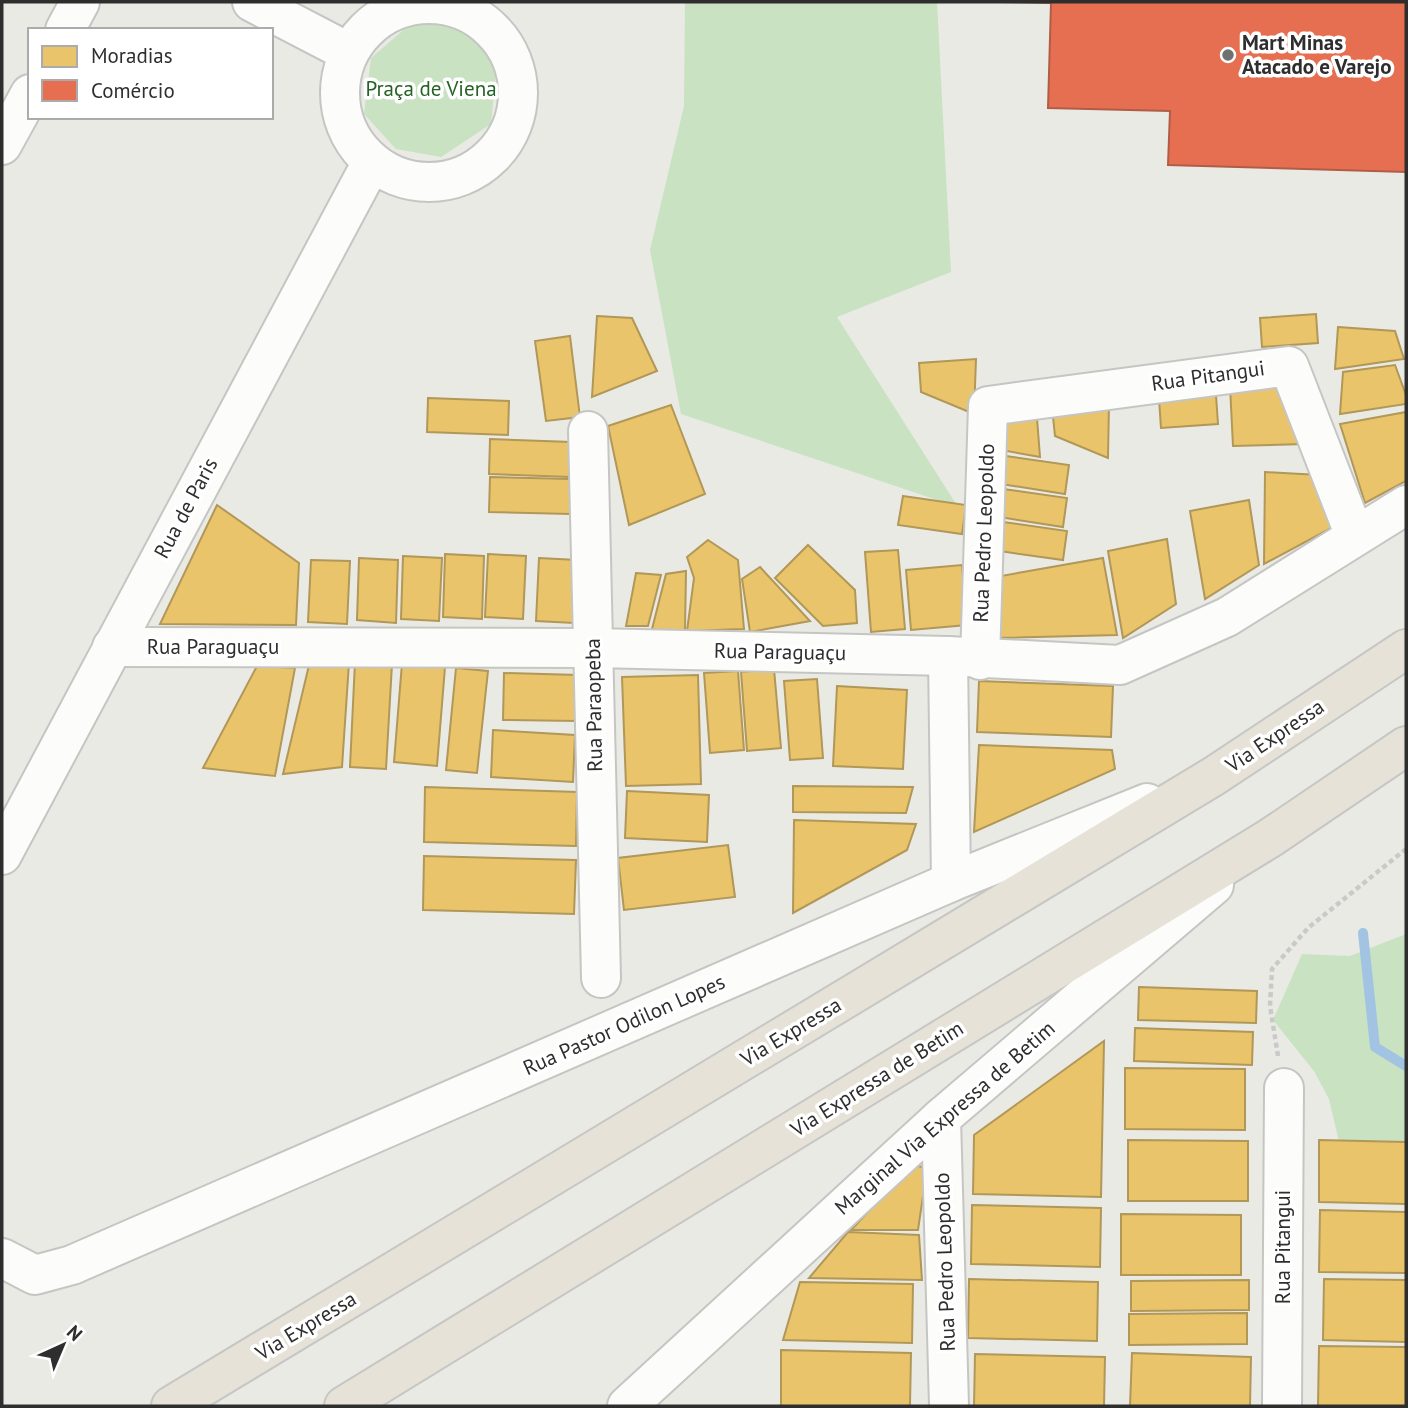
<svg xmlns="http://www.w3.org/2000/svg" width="1408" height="1408" font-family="'PT Sans',sans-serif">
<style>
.green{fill:#c8e2c2}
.homes{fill:#e9c46a;stroke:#b19758;stroke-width:2}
.shops{fill:#e76f51;stroke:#b05c46;stroke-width:2}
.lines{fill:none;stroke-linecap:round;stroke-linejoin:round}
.stream{stroke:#a2c4e2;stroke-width:10}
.minor-casing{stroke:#c5c5c4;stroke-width:42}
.highway-casing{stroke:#c6c6c4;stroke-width:42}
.path{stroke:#c9c9c8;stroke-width:4.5;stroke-dasharray:5 3.5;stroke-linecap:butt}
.minor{stroke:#fcfcfb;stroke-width:38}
.highway{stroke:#e7e2d7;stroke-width:38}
.poi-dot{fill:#70706e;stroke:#fff;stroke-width:2.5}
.labels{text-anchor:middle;stroke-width:7;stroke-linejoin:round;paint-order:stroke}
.poi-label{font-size:21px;font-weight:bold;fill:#2e2e2e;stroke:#fff;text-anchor:start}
.park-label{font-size:21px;fill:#256325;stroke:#fff}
.street-label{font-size:21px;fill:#2e2e2e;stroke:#fff}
</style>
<rect width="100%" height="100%" fill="#eaeae5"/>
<g class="green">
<path d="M685 2H937L951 272 837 317 958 507 681 414 650 250 684 106Z"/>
<path d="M443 23 471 35 497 62 491 124 441 157 396 149 364 114 371 58 408 26Z"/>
<path d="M1406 934V1196L1402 1199 1342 1154 1329 1099 1314 1071 1273 1020 1302 954 1350 956Z"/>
</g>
<g class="homes">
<path d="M1316 314 1318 343 1262 347 1260 318Z"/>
<path d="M597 316 632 318 657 371 592 397Z"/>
<path d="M1338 327 1395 331 1404 359 1335 369Z"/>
<path d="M570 336 580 417 546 421 535 341Z"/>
<path d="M976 359 974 414 921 392 919 363Z"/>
<path d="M1395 365 1406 395V404L1340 414 1343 372Z"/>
<path d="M1230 386 1284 388 1304 444 1233 446Z"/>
<path d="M1216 395 1218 424 1161 428 1159 399Z"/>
<path d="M428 398 509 401 508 435 427 432Z"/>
<path d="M1109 403 1108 458 1055 436 1052 407Z"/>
<path d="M671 405 705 494 629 525 608 426Z"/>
<path d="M1406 412V481L1365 503 1340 424Z"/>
<path d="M1037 418 1040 457 1001 450 999 421Z"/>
<path d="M490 439 571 442 570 477 489 474Z"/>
<path d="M1006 456 1069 465 1065 494 1001 484Z"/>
<path d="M1265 472 1319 475 1337 525 1264 564Z"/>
<path d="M490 477 571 479 570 514 489 512Z"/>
<path d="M1003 489 1067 498 1063 527 999 517Z"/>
<path d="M903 496 966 505 962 534 898 525Z"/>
<path d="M1249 500 1259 565 1205 599 1190 511Z"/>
<path d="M217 505 299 563 296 625 160 624Z"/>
<path d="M1003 522 1067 531 1063 560 999 551Z"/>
<path d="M1167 539 1176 604 1123 638 1108 551Z"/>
<path d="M708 540 738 560 744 629 687 631 694 578 687 557Z"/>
<path d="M808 545 855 590 857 623 823 626 775 578Z"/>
<path d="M898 550 905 629 871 632 865 552Z"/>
<path d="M445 554 484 556 482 619 443 617Z"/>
<path d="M488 554 526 556 523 619 485 617Z"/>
<path d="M403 556 442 558 439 621 401 619Z"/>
<path d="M359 558 398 560 396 623 357 620Z"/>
<path d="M539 558 577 560 574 623 536 621Z"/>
<path d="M1103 558 1117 635 997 638 1001 576Z"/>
<path d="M311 560 350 561 347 624 308 622Z"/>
<path d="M962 565 967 625 911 630 906 570Z"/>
<path d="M760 567 810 621 750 632 742 579Z"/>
<path d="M686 571 685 630 651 633 666 574Z"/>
<path d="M636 573 661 575 648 626H626Z"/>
<path d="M310 661 349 663 342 767 283 774Z"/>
<path d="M355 662 392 664 386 769 350 767Z"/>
<path d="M402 663 445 667 437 766 394 762Z"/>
<path d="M257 666 295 668 275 776 203 768Z"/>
<path d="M456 668 488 671 477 773 446 770Z"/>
<path d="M774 669 781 748 747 751 741 672Z"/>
<path d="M738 671 744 750 710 753 704 673Z"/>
<path d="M504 673 578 675 577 721 503 720Z"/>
<path d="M698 675 701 784 626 786 622 677Z"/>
<path d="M817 679 823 758 790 760 784 681Z"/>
<path d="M979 681 1113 686 1111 737 977 732Z"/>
<path d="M837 686 907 690 903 769 833 766Z"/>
<path d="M493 730 575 735 573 782 491 777Z"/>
<path d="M979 745 1112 750 1115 769 974 832Z"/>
<path d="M793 786 913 787 906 813 793 812Z"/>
<path d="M425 787 577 792 576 846 424 842Z"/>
<path d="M627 791 709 795 707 842 625 838Z"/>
<path d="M794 820 916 824 907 850 793 913Z"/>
<path d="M728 845 735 897 624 910 618 858Z"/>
<path d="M424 856 576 860 574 914 423 910Z"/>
<path d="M1139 987 1257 991 1256 1023 1138 1020Z"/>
<path d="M1135 1028 1253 1032 1252 1065 1134 1061Z"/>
<path d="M1104 1041 1101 1197 973 1194 974 1135Z"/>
<path d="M1125 1068 1245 1069V1130L1125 1129Z"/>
<path d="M1128 1140 1248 1141V1201H1128Z"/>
<path d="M1319 1140 1406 1142V1204L1319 1202Z"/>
<path d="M913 1164 927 1169 918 1230H851Z"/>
<path d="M972 1205 1101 1208 1100 1267 971 1264Z"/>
<path d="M1320 1210 1406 1212V1273L1319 1272Z"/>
<path d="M1121 1214 1241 1215V1275H1121Z"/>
<path d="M848 1232 919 1235 922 1280 809 1278Z"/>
<path d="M969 1279 1098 1282 1097 1341 968 1338Z"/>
<path d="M1324 1279 1406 1280V1342L1323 1340Z"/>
<path d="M1249 1280V1310L1131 1311V1281Z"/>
<path d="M800 1282 913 1284 912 1343 783 1340Z"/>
<path d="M1247 1313V1344L1129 1345V1314Z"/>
<path d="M1319 1346 1406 1347V1406H1318Z"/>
<path d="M781 1350 911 1353 910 1406H781Z"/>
<path d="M1132 1353 1251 1357 1250 1406H1130Z"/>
<path d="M975 1354 1105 1357 1104 1406H974Z"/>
</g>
<path class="shops" d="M1001 2H1406V172L1168 165 1170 111 1048 108 1051 3Z"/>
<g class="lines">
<path class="stream" d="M1363 933 1375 1047 1406 1066"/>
<defs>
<g id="minor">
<path d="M252 2 348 52"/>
<circle cx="429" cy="93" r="89"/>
<path d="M65 30 80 2"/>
<path d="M2 145 30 94"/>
<path d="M588 431 601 978"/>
<path d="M112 647 593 648 948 656 1120 665 1227 617 1406 505"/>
<path d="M948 656 951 882"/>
<path d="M980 660 988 406 1289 366 1355 536"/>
<path d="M2 855 372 162"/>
<path d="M941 1118 949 1406"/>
<path d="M2 1258 35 1275 72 1265 951 882 1147 803"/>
<path d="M627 1406 941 1118 1214 885"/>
<path d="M1282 1406 1284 1088"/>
</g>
<g id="highway">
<path d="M171 1406 1214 776 1406 649"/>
<path d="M344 1406 1270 838 1406 746"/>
</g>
</defs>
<use href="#minor" class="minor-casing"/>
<use href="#highway" class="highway-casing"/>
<path class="path" d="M1278 1056 1270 1006 1272 969 1308 928 1406 849"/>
<use href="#minor" class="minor"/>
<use href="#highway" class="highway"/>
</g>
<circle class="poi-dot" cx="1228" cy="55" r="7"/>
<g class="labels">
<g class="poi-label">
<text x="1242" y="50">Mart Minas<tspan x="1242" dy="24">Atacado e Varejo</tspan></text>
</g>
<g class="park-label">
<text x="431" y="96">Praça de Viena</text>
</g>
<g class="street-label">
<text transform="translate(1208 376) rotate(-8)" y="7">Rua Pitangui</text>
<text transform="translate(186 508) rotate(-62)" y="7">Rua de Paris</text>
<text transform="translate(984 533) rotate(-88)" y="7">Rua Pedro Leopoldo</text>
<text x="213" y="654">Rua Paraguaçu</text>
<text transform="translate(780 652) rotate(1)" y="7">Rua Paraguaçu</text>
<text transform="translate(594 705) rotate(-91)" y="7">Rua Paraopeba</text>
<text transform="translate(1275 736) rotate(-34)" y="7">Via Expressa</text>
<text transform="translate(624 1025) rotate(-24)" y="7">Rua Pastor Odilon Lopes</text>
<text transform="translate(791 1032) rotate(-31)" y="7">Via Expressa</text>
<text transform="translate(877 1079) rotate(-32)" y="7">Via Expressa de Betim</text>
<text transform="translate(945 1118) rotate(-41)" y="7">Marginal Via Expressa de Betim</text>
<text transform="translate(1283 1247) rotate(-90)" y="7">Rua Pitangui</text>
<text transform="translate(945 1262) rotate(-92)" y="7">Rua Pedro Leopoldo</text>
<text transform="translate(306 1326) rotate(-31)" y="7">Via Expressa</text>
</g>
</g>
<rect width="1408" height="1408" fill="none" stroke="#2e2e2e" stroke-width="7"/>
<rect x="28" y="28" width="245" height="91" fill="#ffffff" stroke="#ababab" stroke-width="2"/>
<rect x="42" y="46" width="35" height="21" fill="#e9c46a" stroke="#ababab" stroke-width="2"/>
<text x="91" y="63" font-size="21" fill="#2e2e2e">Moradias</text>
<rect x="42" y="80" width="35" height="21" fill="#e76f51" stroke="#ababab" stroke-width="2"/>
<text x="91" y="98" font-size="21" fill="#2e2e2e">Comércio</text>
<g transform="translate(63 1345) rotate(44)" stroke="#ffffff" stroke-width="5" paint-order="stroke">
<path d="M0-5L12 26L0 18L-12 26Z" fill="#2e2e2e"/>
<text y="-10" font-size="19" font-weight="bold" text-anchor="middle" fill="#2e2e2e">N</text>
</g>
</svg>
